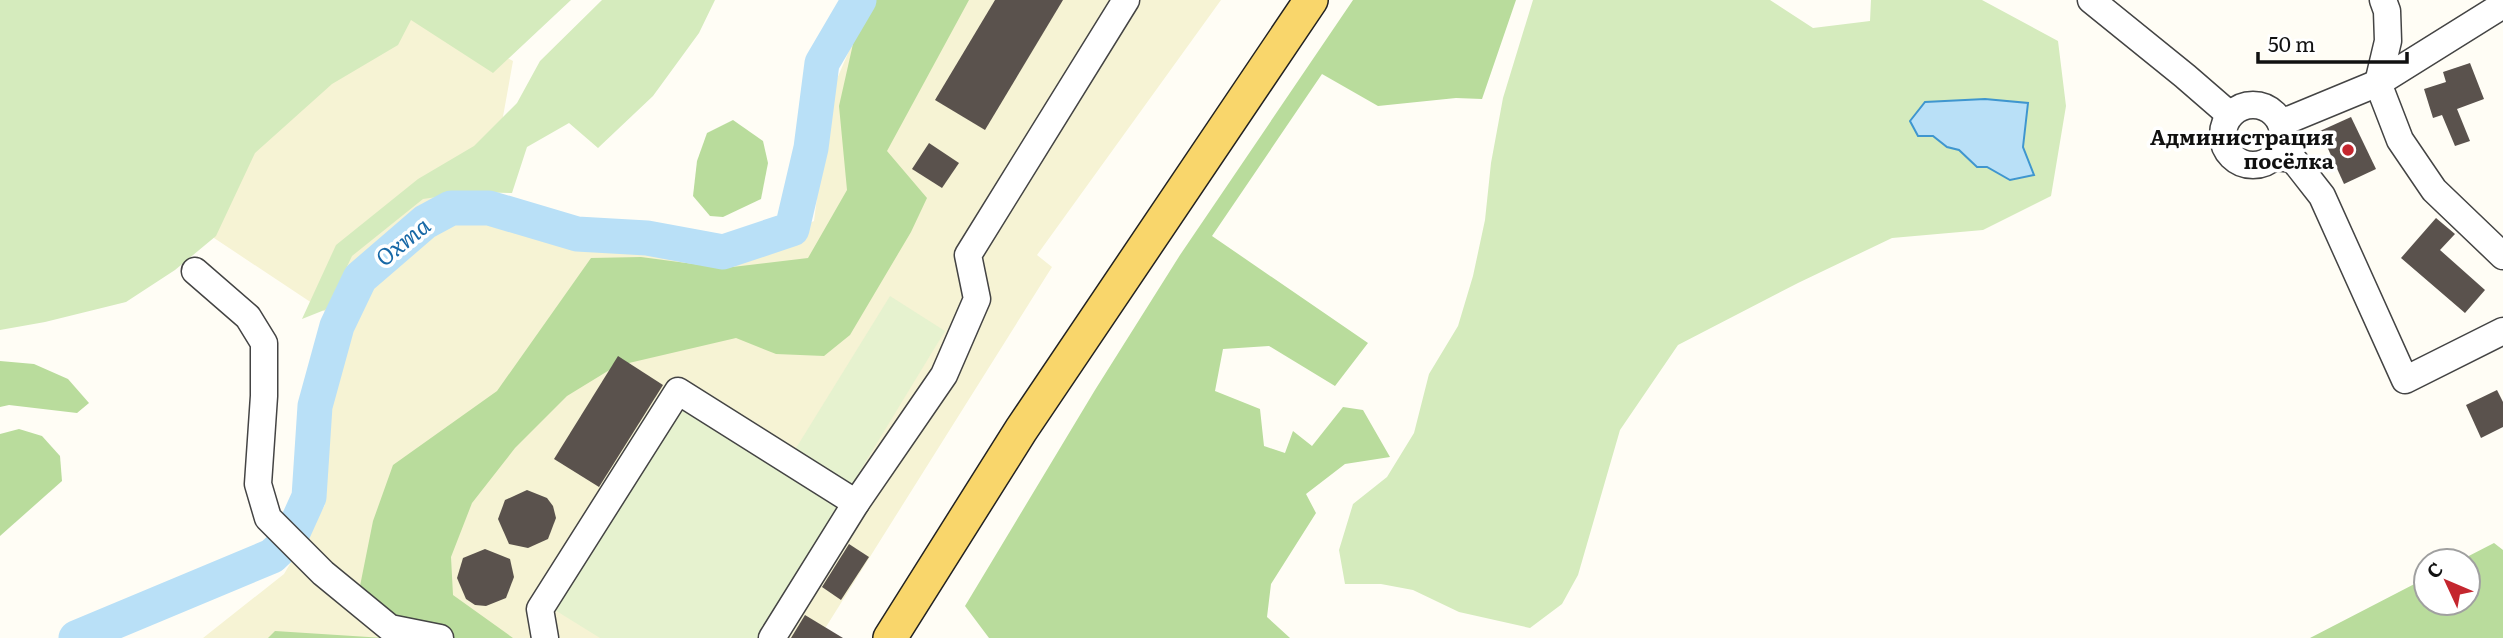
<svg xmlns="http://www.w3.org/2000/svg" width="2503" height="638" font-family="Literata,serif">
<style>
.farmland{fill:#f6f3d4}
.green{fill:#d5ebbd}
.forest{fill:#b9dc9c}
.pitch{fill:#e6f2cf}
.water{fill:#b9e0f7;stroke:#3f96cf;stroke-width:2}
.lines{fill:none;stroke-linecap:round;stroke-linejoin:round}
.river{stroke:#b9e0f7;stroke-width:35}
.building{fill:#5a524d}
.minor-casing{stroke:#444;stroke-width:29}
.major-casing{stroke:#222;stroke-width:36}
.minor{stroke:#fff;stroke-width:26}
.major{stroke:#f9d66b;stroke-width:33}
.poi-dot{fill:#c4262e;stroke:#fff;stroke-width:2.5}
.labels{text-anchor:middle;stroke-width:7;stroke-linejoin:round;paint-order:stroke}
.poi-label{font-size:21px;font-weight:bold;fill:#111;stroke:#fff;text-anchor:end}
.water-label{font-size:23px;font-style:italic;fill:#1768a6;stroke:#fff}
</style>
<rect width="100%" height="100%" fill="#fffdf5"/>
<path class="farmland" d="M406 0 513 61 486 211 574 243 649 247 726 261 814 221 830 95 871 0H1221L1037 255 1052 267 819 638H203L284 574 325 505V402L351 329 205 232 246 139Z"/>
<g class="green">
<path d="M0 0H571L493 73 411 20 398 45 332 84 255 153 216 236 175 270 126 302 45 322 0 330Z"/>
<path d="M602 0H715L699 33 653 96 598 148 569 123 527 147 512 193 471 192 423 199 352 256 327 309 302 319 336 245 418 179 474 146 517 103 540 61Z"/>
<path d="M1533 0H1770L1813 28 1870 21 1871 0H1982L2058 41 2066 106 2051 196 1983 230 1892 238 1798 283 1678 345 1620 430 1578 575 1562 604 1530 628 1459 612 1413 590 1381 584H1345L1339 550 1353 504 1387 477 1414 433 1429 374 1458 326 1473 276 1485 220 1491 163 1503 98Z"/>
</g>
<g class="forest">
<path d="M870 0H969L887 151 927 198 911 232 850 335 824 356 776 354 736 338 616 366 567 396 515 448 472 503 451 557 453 595 513 638H453L387 617 360 586 373 521 393 465 497 391 591 258 641 257 724 268 808 258 847 190 839 106 855 35Z"/>
<path d="M1353 0H1516L1482 99 1456 98 1378 106 1322 74 1212 236 1368 343 1335 386 1269 346 1223 349 1215 391 1260 409 1264 446 1285 453 1293 431 1312 446 1343 407 1363 410 1390 457 1345 464 1306 494 1316 513 1271 584 1267 617 1290 638H989L965 606 1095 390 1180 255Z"/>
<path d="M733 120 763 141 768 163 761 199 723 217 710 216 693 196 697 161 707 133Z"/>
<path d="M0 361 34 364 68 379 89 403 77 413 9 405 0 407Z"/>
<path d="M19 429 42 436 60 456 62 481 0 536V434Z"/>
<path d="M2494 543 2503 550V638H2310L2426 578V603H2468V561H2459Z"/>
<path d="M275 631 384 638H268Z"/>
</g>
<g class="pitch">
<path d="M890 296 945 331 849 489 793 453Z"/>
<path d="M676 406 839 508 757 638H600L550 607Z"/>
</g>
<path class="water" d="M1985 99 2028 103 2023 147 2034 175 2010 180 1987 167H1977L1959 150 1947 147 1933 136H1918L1910 121 1925 102Z"/>
<g class="lines">
<path class="river" d="M76 638 272 556 290 539 309 497 315 406 337 326 360 278 425 222 451 208H489L577 234 647 238 723 252 792 229 811 148 822 63 859 0"/>
</g>
<g class="building">
<path d="M995 0H1063L985 130 935 100Z"/>
<path d="M2470 63 2484 99 2457 109 2470 141 2455 146 2442 115 2433 118 2424 89 2446 82 2443 72Z"/>
<path d="M2351 117 2376 169 2344 184 2320 131Z"/>
<path d="M929 143 959 163 942 188 912 169Z"/>
<path d="M2436 218 2455 234 2440 250 2485 290 2465 313 2401 258Z"/>
<path d="M618 356 663 385 599 487 554 459Z"/>
<path d="M2497 390 2503 402V427L2481 438 2466 405Z"/>
<path d="M527 490 547 498 553 506 556 518 548 539 528 548 509 544 498 519 505 500Z"/>
<path d="M849 544 869 557 841 600 822 587Z"/>
<path d="M485 549 510 559 514 577 506 598 486 606 475 605 466 599 457 578 463 558Z"/>
<path d="M805 615 843 638H791Z"/>
</g>
<g class="lines">
<defs>
<g id="minor">
<path d="M2091 0 2185 76 2230 115"/>
<path d="M2383 0 2387 11 2388 41 2378 83 2400 140 2434 190 2503 256"/>
<circle cx="2253" cy="135" r="30"/>
<path d="M2281 123 2378 83 2503 5"/>
<path d="M2274 157 2293 159 2322 196 2405 380 2503 331"/>
<path d="M195 271 248 317 264 343V396L258 484 268 518 323 573 390 628 440 638"/>
<path d="M856 503 944 375 977 299 968 255 1126 0"/>
<path d="M545 638 540 609 678 391 856 503 772 638"/>
</g>
<path id="major" d="M890 638 1021 430 1311 0"/>
</defs>
<use href="#minor" class="minor-casing"/>
<use href="#major" class="major-casing"/>
<use href="#minor" class="minor"/>
<use href="#major" class="major"/>
</g>
<circle class="poi-dot" cx="2348" cy="150" r="7"/>
<g class="labels">
<g class="poi-label">
<text x="2334" y="145">Администрация<tspan x="2334" dy="24">посёлка</tspan></text>
</g>
<g class="water-label">
<text transform="translate(403 242) rotate(-39)" y="8">Охта</text>
</g>
</g>
<g transform="translate(2447 582) rotate(314)"><circle r="33" fill="#ffffff" stroke="#a0a0a0" stroke-width="2"/>
<path d="M0-5L12 26L0 18L-12 26Z" fill="#c4262e"/>
<text y="-10" font-size="19" font-weight="bold" text-anchor="middle" fill="#111111">С</text>
</g>
<path d="M2258 52v10h149v-10" fill="none" stroke="#111111" stroke-width="3.5"/>
<text x="2268" y="52" font-size="21" fill="#111111" stroke="#ffffff" stroke-width="5" paint-order="stroke">50 m</text>
</svg>
